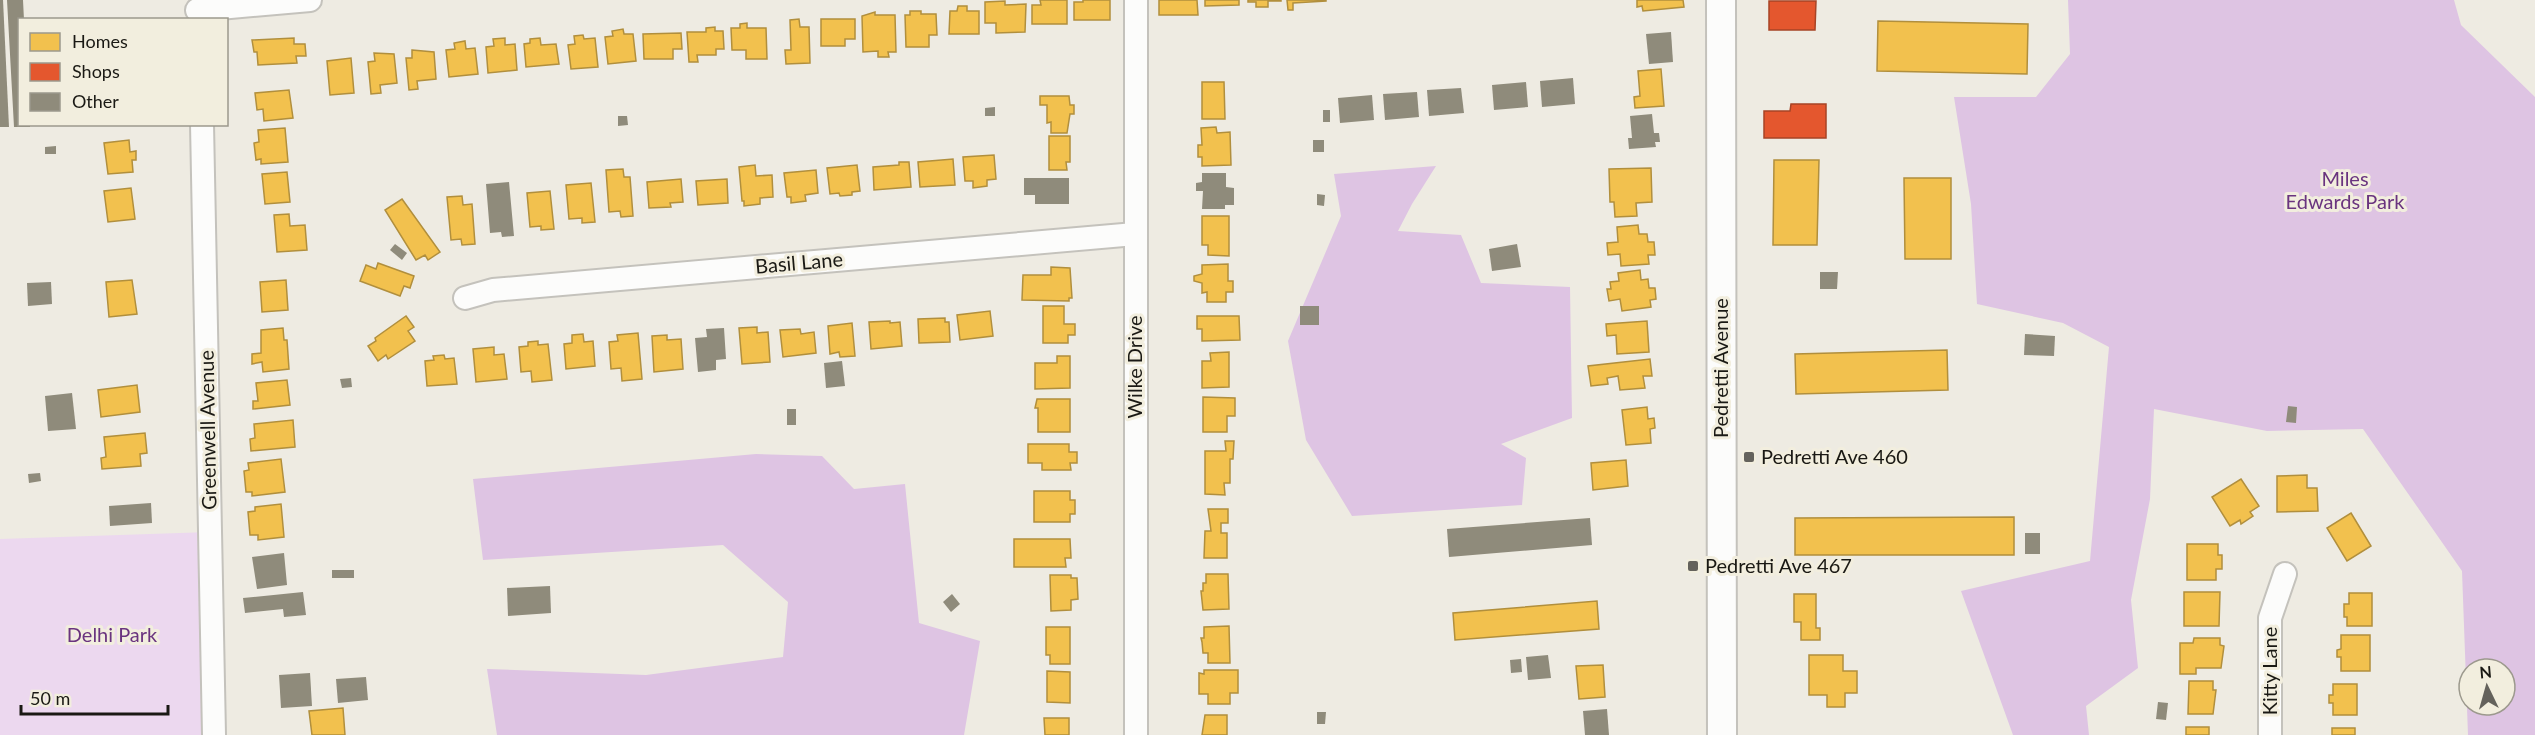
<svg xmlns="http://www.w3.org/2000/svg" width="2535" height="735" font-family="Lato,sans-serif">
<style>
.green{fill:#ecd8ef}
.forest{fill:#dec4e3;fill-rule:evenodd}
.homes{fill:#f2c14e;stroke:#b18f3d;stroke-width:1.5}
.shops{fill:#e4572e;stroke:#a74426;stroke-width:1.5}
.building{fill:#8f8b7b}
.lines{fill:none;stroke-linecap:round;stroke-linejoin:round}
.minor-casing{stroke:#c4c2bc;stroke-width:26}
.tertiary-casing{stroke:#c4c2bc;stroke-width:32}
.minor{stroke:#fcfcfb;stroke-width:22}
.tertiary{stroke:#fcfcfb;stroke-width:28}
.poi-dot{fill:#64625c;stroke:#f2eede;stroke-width:2}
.labels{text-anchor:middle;stroke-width:6;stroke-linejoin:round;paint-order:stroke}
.park-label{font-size:20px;fill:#6a347f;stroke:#f2eede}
.street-label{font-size:20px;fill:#1a1914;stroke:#f2eede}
.poi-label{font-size:20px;fill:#1a1914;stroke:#f2eede;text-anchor:start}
</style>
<rect width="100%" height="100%" fill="#eeebe2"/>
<path class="green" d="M210 532 214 735H0V539Z"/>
<g class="forest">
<path d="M2068 0H2454L2461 25 2535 97V735H2468L2462 571 2363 429 2267 431 2154 409 2150 499 2131 600 2138 668 2086 706 2089 735H2013L1961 591 2090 561 2109 347 2063 323 1977 304 1971 204 1954 97H2036L2070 54ZM2469 669H2505V705H2469Z"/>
<path d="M1436 166 1412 204 1398 231 1461 235 1481 283 1570 287 1572 418 1501 444 1526 458 1522 505 1352 516 1306 440 1288 341 1341 216 1334 174Z"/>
<path d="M756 454 822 456 854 489 905 484 919 623 980 641 964 735H497L487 669 646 675 783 657 788 602 723 545 483 560 473 479Z"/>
</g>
<g class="homes">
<path d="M1040 0H1067V24H1032V5H1041Z"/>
<path d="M1083 0H1110V20H1074V2H1083Z"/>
<path d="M1159 0H1197L1198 15H1159Z"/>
<path d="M1205 0H1239V5L1205 6Z"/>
<path d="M1248 0H1281V1H1268V7H1256V2H1248Z"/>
<path d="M1287 0H1326V1L1293 3V10H1288Z"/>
<path d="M1637 0H1683L1684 7 1643 11 1642 6 1637 7Z"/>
<path d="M1005 1V5L1026 4 1025 32 996 33V23H985V2Z"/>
<path d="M958 6H967V11H979V34H949L950 11H957Z"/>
<path d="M910 11H921V14H936L937 35H929V47H906L905 15H910Z"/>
<path d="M875 12V15H895L896 52H888L889 57H878V51L863 52 862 16Z"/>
<path d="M799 19 800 27H809L810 63 786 64 785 50H791L790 20Z"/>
<path d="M821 19H855V39H845V46H821Z"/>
<path d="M1878 21 2028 24 2027 74 1877 71Z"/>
<path d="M747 23V28H766L767 59H746V50H732L731 28H740V24Z"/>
<path d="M715 27V31H723L724 49H716V55H697L698 62H689L687 32H706V28Z"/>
<path d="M623 29 624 34H633L636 61 608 64 605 37 613 36 612 31Z"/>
<path d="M681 33 682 49H673V59H644L643 34Z"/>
<path d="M583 35 584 39 595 38 598 67 571 69 568 45 575 44 574 36Z"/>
<path d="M294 38V44H305L306 56H296L297 63 258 65 257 52H254L252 40Z"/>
<path d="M505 38V45L515 44 517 70 488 73 486 47 494 46 493 39Z"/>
<path d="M540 38 541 45 556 44 559 64 526 67 524 44 530 43V39Z"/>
<path d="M465 41 466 49 475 48 478 74 449 77 446 50 455 49 454 43Z"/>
<path d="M412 50 434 52 436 79 417 81 418 89 409 90 406 58H412Z"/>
<path d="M374 53 394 54 397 83 380 85 381 93 371 94 368 62 375 61Z"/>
<path d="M351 58 354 93 330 95 327 61Z"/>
<path d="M1661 69 1664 106 1635 108 1634 97 1640 96 1638 71Z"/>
<path d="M1202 82H1224L1225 119H1202Z"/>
<path d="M289 90 293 118 264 121 263 109 257 110 255 93Z"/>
<path d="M1040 96H1069L1070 105H1074V114H1070L1067 133H1051V122L1047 123V105H1040Z"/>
<path d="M1216 127 1217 133 1230 132 1231 165 1202 166V157H1198V145H1202L1201 128Z"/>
<path d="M285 128 288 162 261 164V159L256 160 254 143 259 142 258 130Z"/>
<path d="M1049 136H1070V162H1066L1067 170H1049Z"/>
<path d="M129 140 130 152 136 151V160H132L133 172 108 174 104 143Z"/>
<path d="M994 155 996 179 987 180V186L973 188V181H965L963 157Z"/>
<path d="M953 159 955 185 920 187 918 162Z"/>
<path d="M1774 160H1819L1817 245H1773Z"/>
<path d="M899 162H909L911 187 874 190 873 167 899 165Z"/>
<path d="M755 165 756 176 772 175 773 197 760 198V204L744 206V201H742L739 167Z"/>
<path d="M857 165 860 191 852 192V195L840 196 839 193 830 194 827 168Z"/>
<path d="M1651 168 1652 202 1636 203 1637 216 1615 217 1614 202H1610L1609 169Z"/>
<path d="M623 169 624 177H630L633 216 621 217 620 211 609 212 606 170Z"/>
<path d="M816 170 818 193 805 195 806 201 791 203V197H787L784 173Z"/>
<path d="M287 172 290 202 265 204 262 174Z"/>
<path d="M1904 178H1951V259H1905Z"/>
<path d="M681 179 683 202 670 203 671 207 649 208 647 182Z"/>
<path d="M727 179 728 203 698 205 696 181Z"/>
<path d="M591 183 595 222 582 223V218L569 219 566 185Z"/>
<path d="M131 188 135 219 108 222 104 191Z"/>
<path d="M550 191 554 229 541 230V226L530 227 527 193Z"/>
<path d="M462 196 463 205 472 204 475 244 462 245 461 239 451 240 447 197Z"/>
<path d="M402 199 440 252 428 260 425 255 416 260 385 210Z"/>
<path d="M289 214 290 226 305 225 307 250 277 252 274 215Z"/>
<path d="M1202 216H1229V256L1208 255V245H1202Z"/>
<path d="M1638 225 1639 234H1647L1648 242H1654L1655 255H1648L1649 264 1621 266 1620 254 1608 255 1607 243 1618 242 1617 227Z"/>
<path d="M378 263 414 276 410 288 404 286 400 296 360 281 366 265 376 269Z"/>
<path d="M1228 264V281H1233V292H1226V302H1207V292L1202 293V283L1194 281V276L1202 274V265Z"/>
<path d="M1051 267 1070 268 1072 298H1069V301L1022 300 1023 275H1051Z"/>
<path d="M1640 270 1641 280 1648 279 1649 288H1655L1656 299 1650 300 1651 307 1622 311 1620 299 1609 301 1607 289H1611L1610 282 1619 281 1618 273Z"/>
<path d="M132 280 137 314 109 317 106 282Z"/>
<path d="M286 280 288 310 262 312 260 282Z"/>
<path d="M1043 306H1064V324H1075V335H1068V343H1043Z"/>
<path d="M990 311 993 336 960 340 957 315Z"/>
<path d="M406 316 414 327 408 331 415 341 388 359 386 355 378 361 368 346 376 341 375 338Z"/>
<path d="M1197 316H1239L1240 340 1202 341V329H1197Z"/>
<path d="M945 318V322H949L950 342 919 343 918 319Z"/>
<path d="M890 321V323L900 322 902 346 871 349 869 322Z"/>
<path d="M1647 321 1649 352 1617 354 1616 335 1607 336 1606 324Z"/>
<path d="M852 323 855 356 840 357 839 352 830 354 828 326Z"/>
<path d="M757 327V333L768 332 770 362 742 364 739 328Z"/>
<path d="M283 328 284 340H287L289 369 263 372 262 362 252 364V354L261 353V330Z"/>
<path d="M800 329 801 334 814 332 816 353 783 357 780 330Z"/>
<path d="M638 333 642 379 622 381 621 368 611 369 609 342 618 341 617 335Z"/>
<path d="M583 334 584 342 593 341 595 366 566 369 564 344 572 343V335Z"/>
<path d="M667 335V340L681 339 683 369 654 372 652 336Z"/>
<path d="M538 341V345L548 344 552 380 532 382 531 371 521 372 519 347 528 346V342Z"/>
<path d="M494 347V355L504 354 507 379 476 382 473 349Z"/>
<path d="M1947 350 1948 390 1796 394 1795 354Z"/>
<path d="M1229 352V387L1202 388V361H1211L1210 353Z"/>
<path d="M444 355 445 359 454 358 457 384 427 386 425 361 434 360 433 356Z"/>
<path d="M1057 356H1070V388L1035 389V363H1057Z"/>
<path d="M1650 359 1652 376H1643L1645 388 1620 390 1618 376 1607 378 1608 384 1591 386 1588 366Z"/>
<path d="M287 380 290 405 253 409V401H258L256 383Z"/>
<path d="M137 385 140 412 101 417 98 390Z"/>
<path d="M1203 397 1235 398V416H1227V432H1203Z"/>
<path d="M1037 399H1070V432H1038V408H1035Z"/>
<path d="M1647 407 1648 419 1654 418 1655 428 1650 429 1651 443 1626 445 1622 410Z"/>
<path d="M293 420 295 447 251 451 250 439 255 438 254 424Z"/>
<path d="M145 433 147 453 140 454 141 466 102 469 101 458 106 457 104 437Z"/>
<path d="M1225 441H1234L1233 459H1230V483H1224L1225 495 1205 494V451H1226Z"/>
<path d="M1028 444H1069V452H1077V463H1070L1071 470H1042V463H1028Z"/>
<path d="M281 459 285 492 252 496V492H246L244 471 249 470 248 463Z"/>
<path d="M1626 460 1628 486 1593 490 1591 463Z"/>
<path d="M2307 475V488H2317L2318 511 2277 512V476Z"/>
<path d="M2241 479 2259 506 2250 512 2253 516 2241 524 2240 520 2230 526 2212 497Z"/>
<path d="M1034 491H1070V500H1075V514H1070V522H1034Z"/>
<path d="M281 504 284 537 258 540V535H250L248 512 255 511V507Z"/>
<path d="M1208 509H1228V523H1221V533H1227V558H1204L1205 531H1211Z"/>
<path d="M2351 513 2371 546 2347 561 2327 528Z"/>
<path d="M2014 517V555H1795V518Z"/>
<path d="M1014 539H1070L1071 558H1065L1066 567H1014Z"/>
<path d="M2187 544H2218V555H2222V569H2216V580H2187Z"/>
<path d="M1206 574H1228L1229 609 1203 610 1201 591H1203V583H1206Z"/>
<path d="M1050 575H1071V578H1077L1078 599 1071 600V610L1051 611Z"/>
<path d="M2184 592H2220L2219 626H2184Z"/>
<path d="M2349 593H2372V626H2347V617H2344V604H2349Z"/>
<path d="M1794 594H1816V628H1820V640H1801V622H1794Z"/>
<path d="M1597 601 1599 629 1455 640 1453 613Z"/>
<path d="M1229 626 1230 663H1208V653H1203L1202 642 1201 638H1204V627Z"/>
<path d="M1046 627H1070V664H1050V655H1046Z"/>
<path d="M2341 635H2370V671H2341V657H2337V650L2341 649Z"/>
<path d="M2194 638H2220V645L2224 646 2221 668H2196V674H2180V643H2193Z"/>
<path d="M1809 655H1843V671H1857V693H1845V707H1827V695H1809Z"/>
<path d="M1603 665 1605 697 1579 699 1576 666Z"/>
<path d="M1204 670H1238V693H1230V704H1208V694H1199V673L1204 674Z"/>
<path d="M1047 671 1070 672V703L1047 702Z"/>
<path d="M2189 681H2213V690H2216L2213 714H2188Z"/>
<path d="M2333 684H2357V715H2333V703H2329V695H2333Z"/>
<path d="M343 708 345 735H312L309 711Z"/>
<path d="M1205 715H1227V735H1202Z"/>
<path d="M1044 718H1069V735H1045Z"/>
<rect x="2186" y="727" width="23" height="8"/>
<rect x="2332" y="728" width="23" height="7"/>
</g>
<g class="shops">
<path d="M1769 1H1816L1815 30H1769Z"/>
<path d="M1791 104H1826V138H1764V111H1790Z"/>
</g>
<g class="building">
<path d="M0 0H3L9 127H0Z"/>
<path d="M7 0H23L24 20H20V124H30V127H14Z"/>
<path d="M1671 32 1673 62 1649 64 1646 34Z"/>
<path d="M1573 78 1575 104 1542 107 1540 81Z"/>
<path d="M1526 82 1528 107 1494 110 1492 85Z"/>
<path d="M1461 88 1464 113 1429 116 1427 90Z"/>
<path d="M1417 92 1419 117 1385 120 1383 94Z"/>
<path d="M1372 95 1374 120 1340 123 1338 98Z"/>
<path d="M995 107V116H985V108Z"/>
<rect x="1323" y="110" width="7" height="12"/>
<path d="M1652 114 1654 133H1659L1660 142H1655L1656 147 1629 149 1628 138H1632L1630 116Z"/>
<path d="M618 116H627L628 125 618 126Z"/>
<rect x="1313" y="140" width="11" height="12"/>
<path d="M56 146V154H45V147Z"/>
<path d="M1202 173H1226V187L1234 188V205H1225V209H1202L1203 191H1196V183L1202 182Z"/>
<path d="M1024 178H1069V204H1035V195H1024Z"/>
<path d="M509 182 514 236 502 237 501 232 490 233 486 184Z"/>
<path d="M1317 194 1325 195 1324 206 1317 205Z"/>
<path d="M395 244 407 253 402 260 390 250Z"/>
<path d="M1517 244 1521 267 1492 271 1489 249Z"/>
<path d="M1820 272H1838L1837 289H1820Z"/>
<path d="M51 282 52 304 28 306 27 283Z"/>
<rect x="1300" y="306" width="19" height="19"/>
<path d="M724 328 726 359 716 360V370L698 372 695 338 707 337 706 329Z"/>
<path d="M2025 334 2055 336 2054 356 2024 355Z"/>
<path d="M842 361 845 386 826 388 824 363Z"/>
<path d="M351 378 352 387 342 388 340 379Z"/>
<path d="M72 393 76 429 48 431 45 396Z"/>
<path d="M2288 406 2297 407 2296 423 2286 422Z"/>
<rect x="787" y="409" width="9" height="16"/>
<path d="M40 473 41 481 29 483 28 474Z"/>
<path d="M151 503 152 523 110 526 109 506Z"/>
<path d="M1590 518 1592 545 1449 557 1447 529Z"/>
<rect x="2025" y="533" width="15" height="21"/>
<path d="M284 553 287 585 257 589 252 557Z"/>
<rect x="332" y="570" width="22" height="8"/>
<path d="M550 586 551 613 508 616 507 588Z"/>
<path d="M303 592 306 615 284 617 283 609 245 613 243 598Z"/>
<path d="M952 594 960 604 951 612 943 602Z"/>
<path d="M1548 655 1551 678 1528 680 1526 657Z"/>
<path d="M1521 659 1522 672 1511 673 1510 660Z"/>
<path d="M310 673 312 706 281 708 279 675Z"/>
<path d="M366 677 368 700 338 703 336 679Z"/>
<path d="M2158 702 2168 703 2166 720 2156 719Z"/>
<path d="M1607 709 1609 735H1585L1583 711Z"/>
<path d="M1317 712H1326L1325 724H1317Z"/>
</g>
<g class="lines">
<defs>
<g id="minor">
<path d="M1136 0V735"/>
<path d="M197 10 310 0"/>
<path d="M202 124 214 735"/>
<path d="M465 298 493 290 1135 234"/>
<path d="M2270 735V618L2285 574"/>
</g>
<path id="tertiary" d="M1721 0 1722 735"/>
</defs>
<use href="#minor" class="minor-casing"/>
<use href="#tertiary" class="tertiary-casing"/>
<use href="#minor" class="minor"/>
<use href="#tertiary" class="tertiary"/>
</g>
<g class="poi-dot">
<rect x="1743" y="451" width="12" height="12" rx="3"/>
<rect x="1687" y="560" width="12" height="12" rx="3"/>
</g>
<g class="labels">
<g class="park-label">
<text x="2345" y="186">Miles<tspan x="2345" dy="23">Edwards Park</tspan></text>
<text x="112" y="642">Delhi Park</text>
</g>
<g class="street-label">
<text transform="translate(799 263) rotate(-5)" y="7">Basil Lane</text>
<text transform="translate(1135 367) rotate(-90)" y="7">Wilke Drive</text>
<text transform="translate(1721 368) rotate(-90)" y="7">Pedretti Avenue</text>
<text transform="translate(208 430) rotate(-91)" y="7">Greenwell Avenue</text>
<text transform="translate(2270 671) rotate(-90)" y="7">Kitty Lane</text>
</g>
<g class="poi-label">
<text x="1761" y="464">Pedretti Ave 460</text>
<text x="1705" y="573">Pedretti Ave 467</text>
</g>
</g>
<rect x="18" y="18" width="210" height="108" fill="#f2eede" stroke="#9c998d" stroke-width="1.5"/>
<rect x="30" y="33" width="30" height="18" fill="#f2c14e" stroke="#9c998d" stroke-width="1.5"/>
<text x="72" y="48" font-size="18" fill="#1a1914">Homes</text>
<rect x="30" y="63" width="30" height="18" fill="#e4572e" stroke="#9c998d" stroke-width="1.5"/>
<text x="72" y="78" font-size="18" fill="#1a1914">Shops</text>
<rect x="30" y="93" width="30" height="18" fill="#8f8b7b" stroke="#9c998d" stroke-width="1.5"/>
<text x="72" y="108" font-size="18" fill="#1a1914">Other</text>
<g transform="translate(2487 687) rotate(355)"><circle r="28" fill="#f2eede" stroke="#9c998d" stroke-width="1.5"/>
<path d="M0-4.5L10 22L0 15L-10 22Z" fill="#64625c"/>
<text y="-9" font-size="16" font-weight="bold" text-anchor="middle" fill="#1a1914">N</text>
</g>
<path d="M21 705v9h147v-9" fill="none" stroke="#1a1914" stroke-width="3"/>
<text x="30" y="705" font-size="18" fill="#1a1914" stroke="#f2eede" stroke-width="4.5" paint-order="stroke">50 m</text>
</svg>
